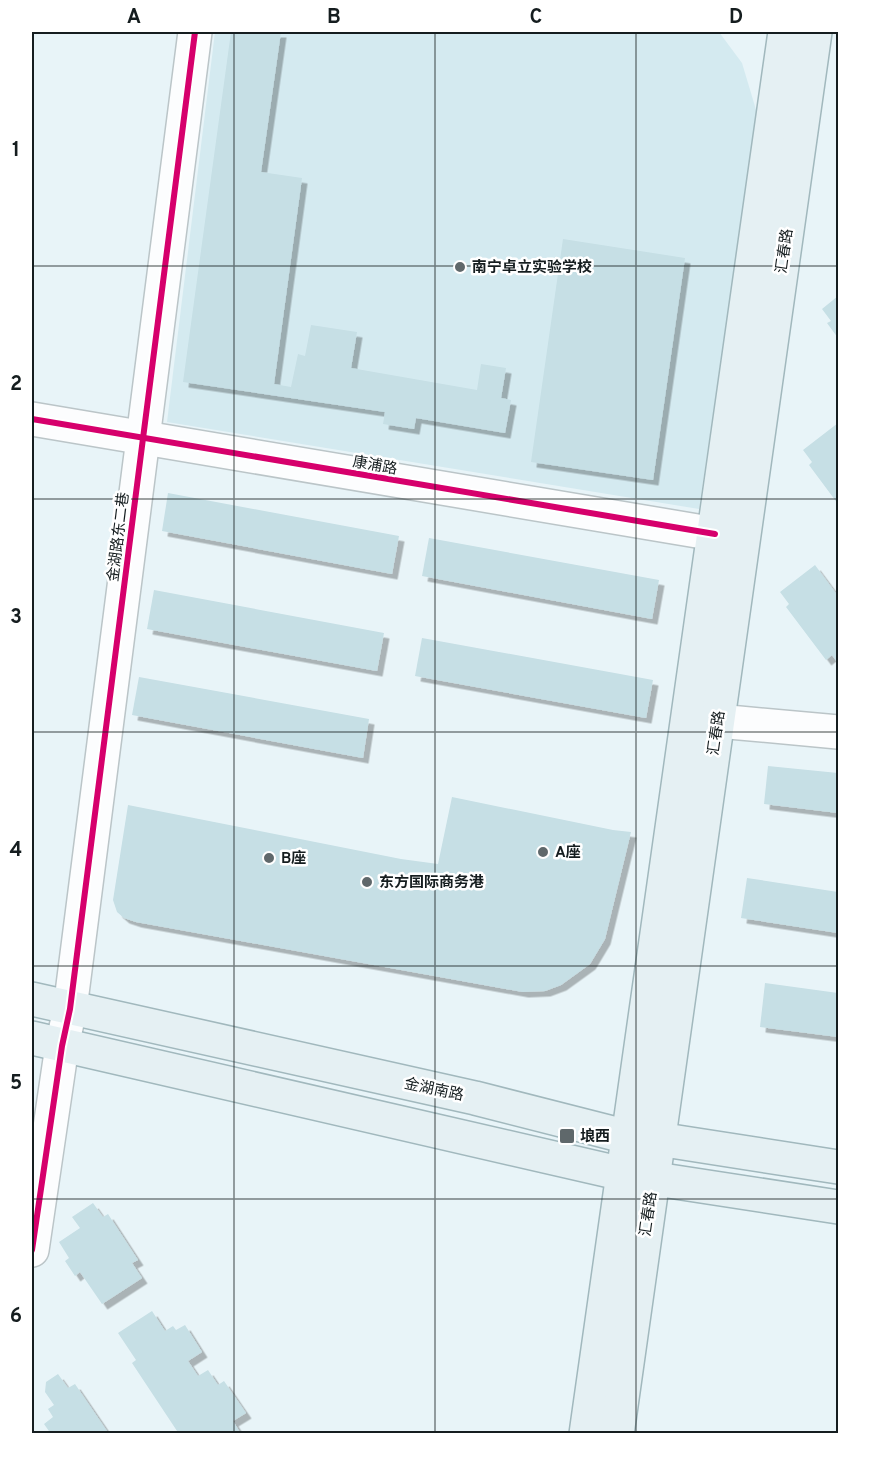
<svg xmlns="http://www.w3.org/2000/svg" width="870" height="1465" font-family="Overpass,'Noto Sans SC',sans-serif">
<style>
.built{fill:#d4eaf0}
.building{fill:#c6dfe5;filter:url(#shadow)}
.lines{fill:none;stroke-linecap:round;stroke-linejoin:round}
.minor-casing{stroke:#bbc5c8;stroke-width:36}
.major-casing{stroke:#a1b8bd;stroke-width:36}
.minor{stroke:#fcfdfe;stroke-width:33}
.major{stroke:#e5f0f3;stroke-width:33}
.cycleway-casing{stroke:#fff;stroke-width:10}
.cycleway{stroke:#d6006c;stroke-width:6}
.grid{fill:none;stroke:#151d1f;stroke-width:1.5;stroke-opacity:0.55}
.poi-dot{fill:#5f686b;stroke:#fff;stroke-width:2}
.labels{text-anchor:middle;stroke-width:5;stroke-linejoin:round;paint-order:stroke}
.street-label{font-size:15px;fill:#151d1f;stroke:#fff}
.poi-label{font-size:15px;font-weight:bold;fill:#151d1f;stroke:#fff;text-anchor:start}
.neatline{fill:none;stroke:#151d1f;stroke-width:2}
.grid-label{font-size:20px;text-anchor:middle;font-weight:bold;fill:#151d1f}
</style>
<defs>
<filter id="shadow"><feDropShadow dx="5.5" dy="5.5" stdDeviation="0" flood-color="#0004"/></filter>
</defs>
<rect width="100%" height="100%" fill="#e8f4f8"/>
<path class="built" d="M215 32H719L742 63 757 113 699 509 167 422Z"/>
<g class="building">
<path d="M231 32H281L261 172 302 178 274 384 291 387 298 354 305 356 311 325 357 332 351 368 477 390 481 364 506 368 501 398 511 400 505 433 416 418 414 429 383 424 385 412 183 382Z"/>
<path d="M563 239 685 258 653 480 531 462Z"/>
<path d="M838 296V338L827 323 831 321 822 309Z"/>
<path d="M838 423V504L809 465 812 462 803 450Z"/>
<path d="M168 493 399 536 392 574 162 531Z"/>
<path d="M429 538 659 580 652 619 422 576Z"/>
<path d="M815 565 838 596 837 662 832 655 826 660 786 607 789 604 780 592Z"/>
<path d="M154 590 384 633 377 671 147 629Z"/>
<path d="M422 638 653 680 646 718 415 676Z"/>
<path d="M139 677 369 719 363 758 132 715Z"/>
<path d="M768 766 838 773V813L764 804Z"/>
<path d="M452 797 613 830 631 832 605 939 590 964 561 985 545 991 523 992 136 922 124 918 117 912 113 900 128 805 401 859 438 864Z"/>
<path d="M747 878 838 892V933L741 918Z"/>
<path d="M765 983 838 993V1037L760 1027Z"/>
<path d="M93 1203 103 1217 108 1214 138 1260 132 1263 142 1278 102 1304 80 1272 75 1276 65 1261 69 1258 59 1242 80 1228 72 1217Z"/>
<path d="M152 1311 165 1331 173 1326 176 1330 185 1325 202 1352 188 1361 198 1376 208 1370 218 1385 224 1381 246 1413 233 1421 241 1434H179L132 1363 136 1360 118 1333Z"/>
<path d="M58 1374 68 1388 75 1384 109 1434H51L44 1424 53 1417 48 1409 54 1405 45 1392 46 1382Z"/>
</g>
<g class="lines">
<defs>
<g id="minor">
<path d="M32 419 715 534"/>
<path d="M718 721 838 732"/>
<path d="M32 1250 62 1046 70 1009 195 32"/>
</g>
<g id="major">
<path d="M32 999 475 1098 628 1137 658 1139 838 1167"/>
<path d="M32 1038 623 1174 838 1207"/>
<path d="M586 1434 785 32"/>
<path d="M617 1434 815 32"/>
</g>
</defs>
<use href="#minor" class="minor-casing"/>
<use href="#major" class="major-casing"/>
<use href="#minor" class="minor"/>
<use href="#major" class="major"/>
<defs>
<g id="cycleway">
<path d="M32 419 715 534"/>
<path d="M32 1250 62 1046 70 1009 195 32"/>
</g>
</defs>
<use href="#cycleway" class="cycleway-casing"/>
<use href="#cycleway" class="cycleway"/>
</g>
<path class="grid" d="M234 32V1434M435 32V1434M636 32V1434M32 266H838M32 499H838M32 732H838M32 966H838M32 1199H838"/>
<g class="poi-dot">
<circle cx="460" cy="267" r="6"/>
<circle cx="543" cy="852" r="6"/>
<circle cx="269" cy="858" r="6"/>
<circle cx="367" cy="882" r="6"/>
<rect x="559" y="1128" width="16" height="16" rx="3"/>
</g>
<g class="labels">
<g class="street-label">
<text transform="translate(784 251) rotate(-82)" y="5">汇春路</text>
<text transform="translate(375 465) rotate(10)" y="5">康浦路</text>
<text transform="translate(118 537) rotate(-83)" y="5">金湖路东二巷</text>
<text transform="translate(716 733) rotate(-82)" y="5">汇春路</text>
<text transform="translate(434 1089) rotate(12)" y="5">金湖南路</text>
<text transform="translate(648 1214) rotate(-82)" y="5">汇春路</text>
</g>
<g class="poi-label">
<text x="472" y="272">南宁卓立实验学校</text>
<text x="555" y="857">A座</text>
<text x="281" y="863">B座</text>
<text x="379" y="887">东方国际商务港</text>
<text x="580" y="1141">埌西</text>
</g>
</g>
<rect width="870" height="1465" fill="none" stroke="#ffffff" stroke-width="66"/>
<rect x="33" y="33" width="804" height="1399" class="neatline"/>
<g class="grid-label">
<text x="134" y="23">A</text>
<text x="334" y="23">B</text>
<text x="536" y="23">C</text>
<text x="736" y="23">D</text>
<text x="16" y="156">1</text>
<text x="16" y="390">2</text>
<text x="16" y="623">3</text>
<text x="16" y="856">4</text>
<text x="16" y="1089">5</text>
<text x="16" y="1322">6</text>
</g>
</svg>
